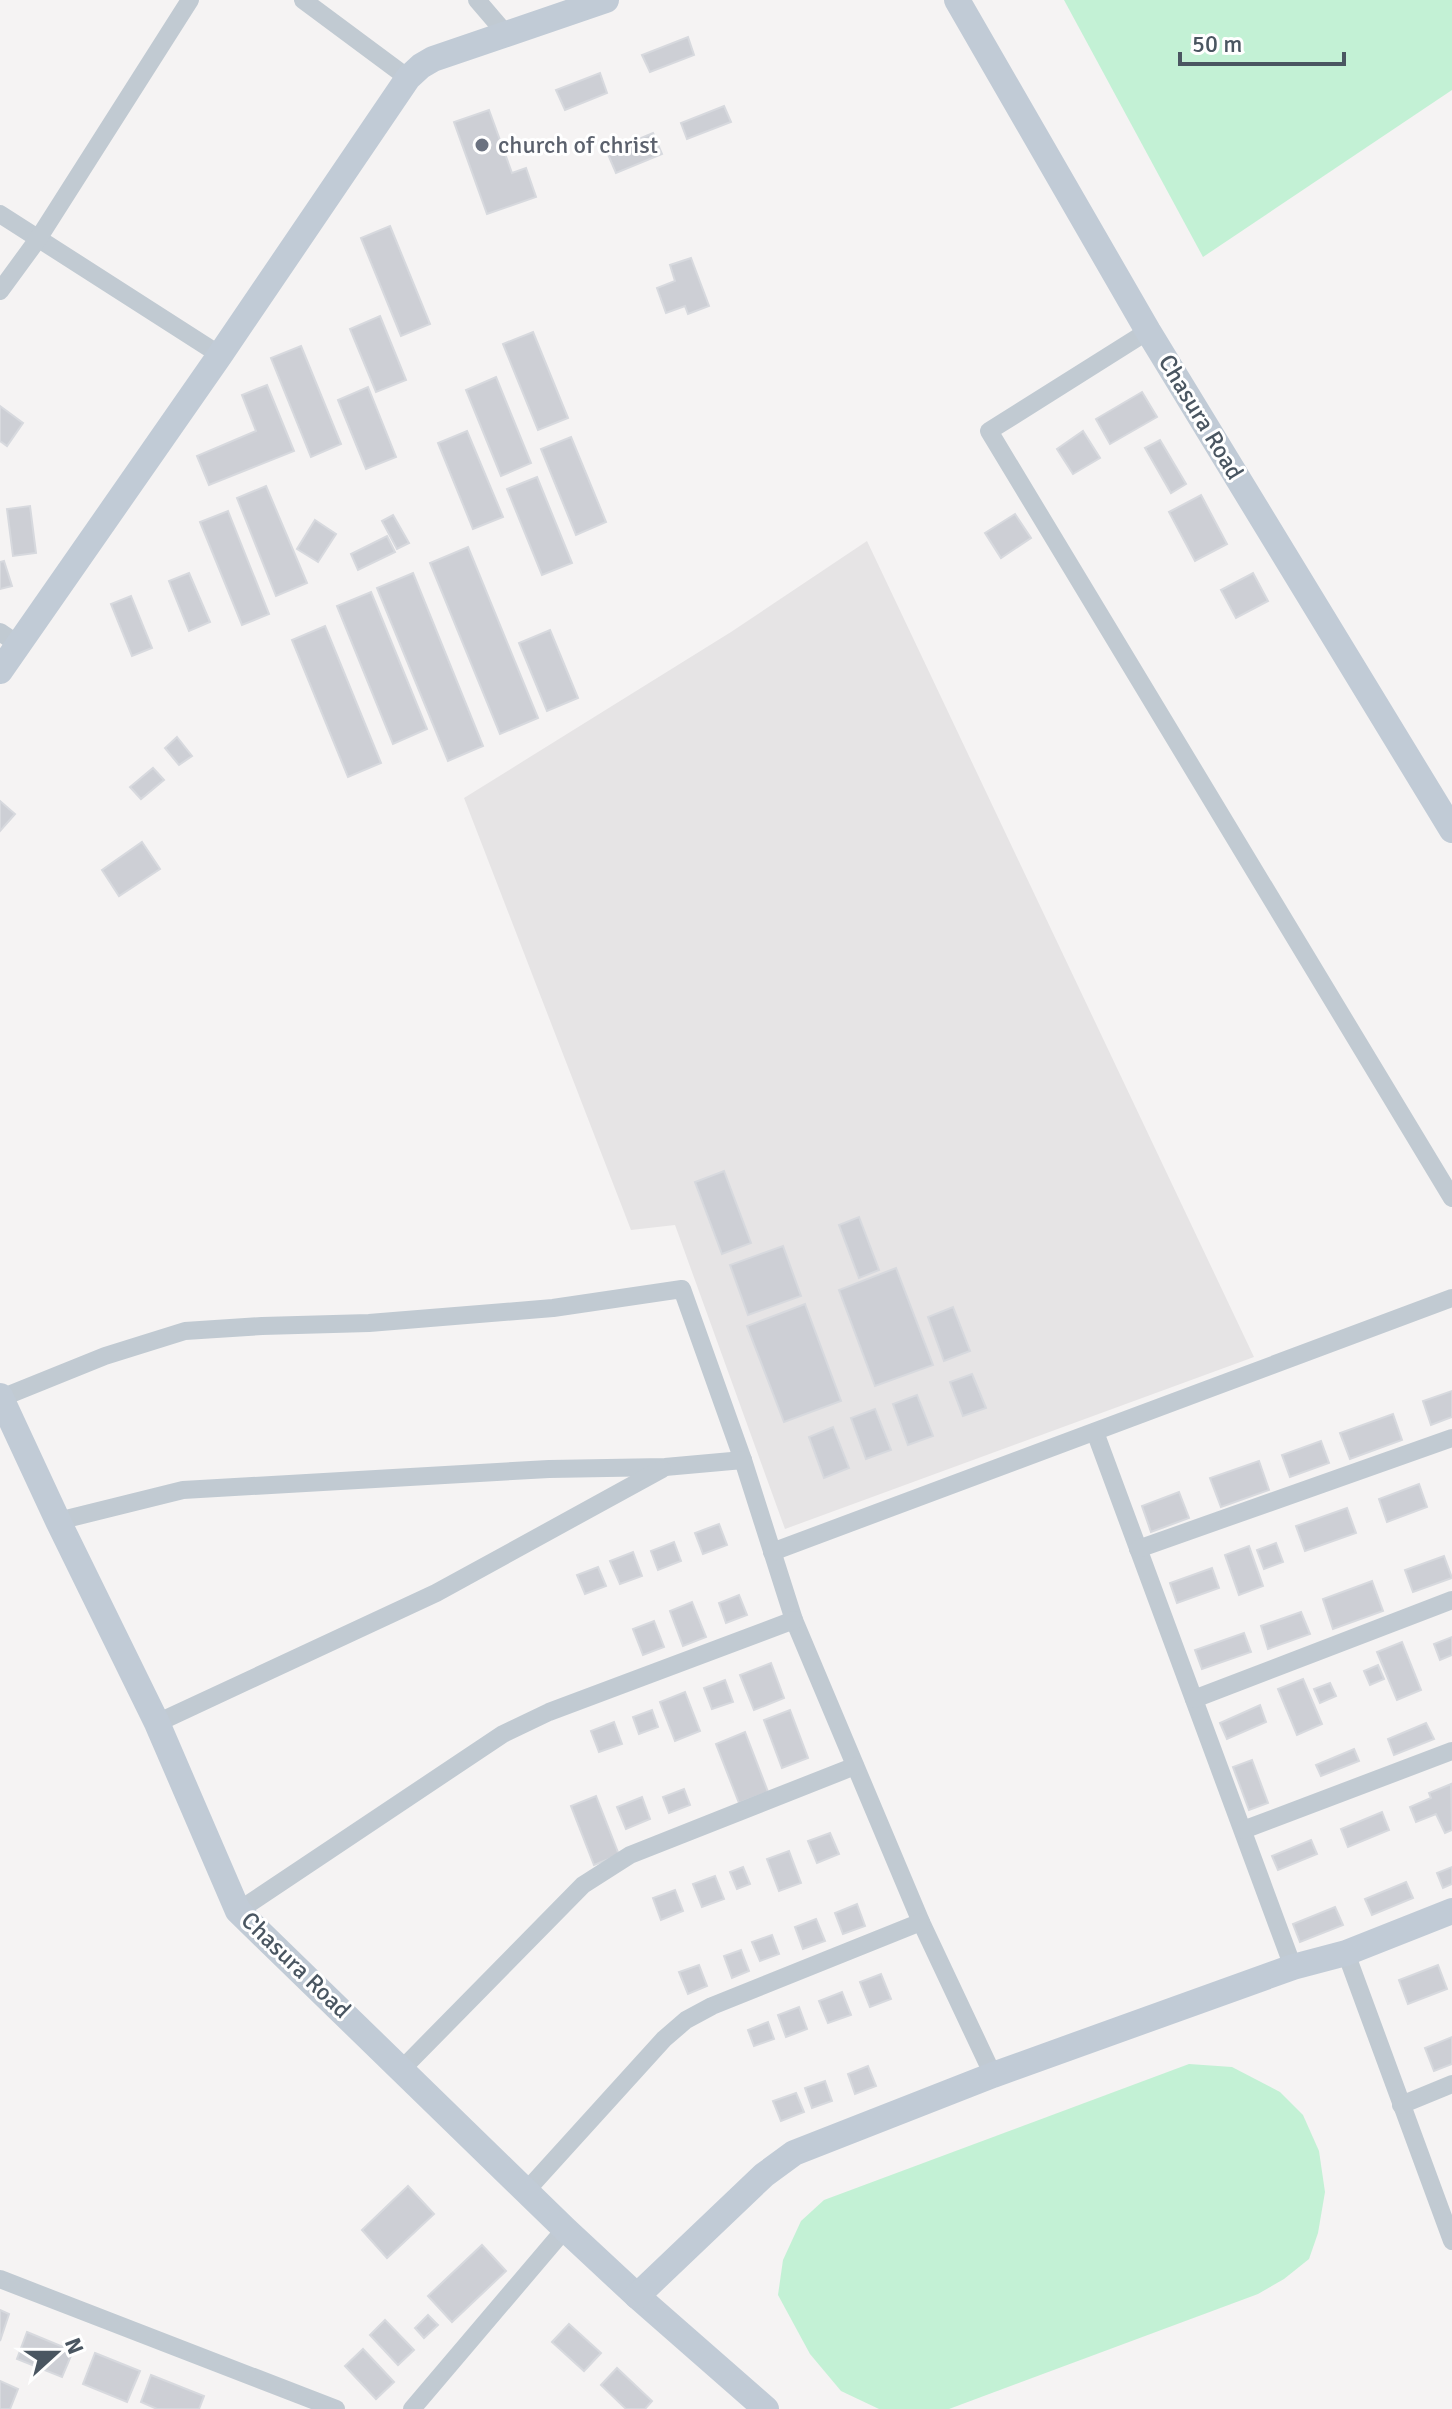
<svg xmlns="http://www.w3.org/2000/svg" width="1452" height="2409" font-family="Signika,sans-serif">
<style>
.education{fill:#e6e4e5}
.green{fill:#c3f1d5}
.building{fill:#cdcfd5;stroke:#d7d9de;stroke-width:2}
.lines{fill:none;stroke-linecap:round;stroke-linejoin:round}
.street{stroke:#c1cad2;stroke-width:18}
.secondary{stroke:#c1cbd6;stroke-width:26}
.worship-dot{fill:#6b7280;stroke:#fff;stroke-width:3}
.labels{text-anchor:middle;stroke-width:6;stroke-linejoin:round;paint-order:stroke}
.worship-label{font-size:24px;fill:#5b616d;stroke:#fff;text-anchor:start}
.street-label{font-size:24px;fill:#4a5661;stroke:#fff}
</style>
<rect width="100%" height="100%" fill="#f5f3f3"/>
<path class="education" d="M867 541 1254 1357 785 1529 675 1225 631 1230 464 798 731 632Z"/>
<g class="green">
<path d="M1064 0H1452V90L1203 257Z"/>
<path d="M1189 2064 1232 2067 1280 2092 1303 2115 1319 2151 1325 2192 1318 2233 1309 2259 1284 2279 1258 2294 949 2409H879L841 2391 810 2354 778 2295 783 2260 801 2221 824 2200Z"/>
</g>
<g class="building">
<path d="M688 37 694 55 650 72 642 55Z"/>
<path d="M600 73 607 93 565 110 556 90Z"/>
<path d="M724 106 731 122 687 139 681 123Z"/>
<path d="M489 110 512 173 526 168 536 197 487 214 454 122Z"/>
<path d="M653 133 662 154 616 173 607 152Z"/>
<path d="M390 226 430 324 401 336 361 238Z"/>
<path d="M691 258 709 306 688 314 685 306 666 313 657 288 675 281 670 265Z"/>
<path d="M380 316 406 380 376 392 350 329Z"/>
<path d="M533 332 568 418 538 430 503 344Z"/>
<path d="M301 346 341 444 311 457 271 358Z"/>
<path d="M496 377 531 463 501 476 466 390Z"/>
<path d="M267 385 294 451 209 485 197 456 256 431 242 395Z"/>
<path d="M368 387 396 457 366 469 338 400Z"/>
<path d="M1142 392 1157 417 1110 444 1096 419Z"/>
<path d="M0 406 23 423 7 446 0 441Z"/>
<path d="M467 431 503 517 473 529 438 443Z"/>
<path d="M1083 431 1100 458 1073 474 1057 449Z"/>
<path d="M571 437 606 522 576 535 541 449Z"/>
<path d="M1160 440 1186 484 1171 493 1145 448Z"/>
<path d="M537 477 572 563 542 575 507 489Z"/>
<path d="M266 486 307 583 276 596 237 498Z"/>
<path d="M1201 495 1227 544 1195 561 1169 512Z"/>
<path d="M30 506 36 553 13 556 7 509Z"/>
<path d="M228 511 269 614 242 625 200 522Z"/>
<path d="M1015 514 1031 538 1001 558 985 533Z"/>
<path d="M393 515 409 543 397 549 382 521Z"/>
<path d="M315 520 336 534 318 562 297 549Z"/>
<path d="M387 536 395 552 358 570 351 554Z"/>
<path d="M468 547 538 718 500 734 430 563Z"/>
<path d="M4 561 12 586 0 589V562Z"/>
<path d="M189 573 210 622 189 631 169 581Z"/>
<path d="M413 573 483 746 448 761 377 588Z"/>
<path d="M1253 573 1268 601 1236 618 1221 590Z"/>
<path d="M371 592 427 729 393 744 337 606Z"/>
<path d="M131 596 152 648 132 656 111 604Z"/>
<path d="M325 626 381 763 348 777 292 640Z"/>
<path d="M550 630 578 698 547 711 519 643Z"/>
<path d="M177 737 192 756 179 765 165 748Z"/>
<path d="M153 768 164 780 141 799 130 787Z"/>
<path d="M0 801 15 814 0 831Z"/>
<path d="M142 842 160 869 119 896 102 870Z"/>
<path d="M724 1171 751 1243 722 1254 695 1182Z"/>
<path d="M859 1217 879 1270 859 1278 839 1225Z"/>
<path d="M783 1246 801 1296 748 1315 730 1265Z"/>
<path d="M896 1268 933 1365 875 1386 839 1290Z"/>
<path d="M805 1304 841 1401 784 1422 747 1326Z"/>
<path d="M953 1307 970 1351 944 1361 928 1317Z"/>
<path d="M972 1374 986 1408 963 1416 950 1382Z"/>
<path d="M1452 1391V1417L1431 1425 1423 1401Z"/>
<path d="M917 1395 933 1436 908 1445 893 1404Z"/>
<path d="M875 1409 891 1450 866 1459 851 1418Z"/>
<path d="M1393 1414 1402 1440 1350 1459 1340 1433Z"/>
<path d="M833 1427 849 1468 824 1478 809 1437Z"/>
<path d="M1321 1441 1329 1463 1290 1477 1282 1455Z"/>
<path d="M1259 1461 1269 1490 1221 1507 1210 1478Z"/>
<path d="M1419 1484 1427 1507 1387 1522 1379 1499Z"/>
<path d="M1179 1492 1189 1518 1151 1532 1142 1506Z"/>
<path d="M1347 1508 1356 1533 1305 1551 1296 1526Z"/>
<path d="M719 1524 727 1545 703 1554 695 1533Z"/>
<path d="M674 1542 681 1561 658 1570 651 1551Z"/>
<path d="M1276 1543 1283 1562 1264 1569 1257 1550Z"/>
<path d="M1249 1546 1263 1586 1239 1595 1225 1555Z"/>
<path d="M633 1552 642 1576 620 1584 610 1561Z"/>
<path d="M1444 1556 1452 1578 1413 1592 1405 1570Z"/>
<path d="M598 1567 606 1586 585 1594 577 1575Z"/>
<path d="M1212 1568 1219 1588 1177 1603 1170 1583Z"/>
<path d="M1372 1581 1383 1611 1333 1629 1323 1599Z"/>
<path d="M739 1595 747 1615 726 1623 719 1603Z"/>
<path d="M692 1602 706 1637 683 1646 670 1611Z"/>
<path d="M1301 1612 1310 1634 1268 1649 1261 1626Z"/>
<path d="M654 1621 664 1647 643 1655 633 1629Z"/>
<path d="M1244 1633 1251 1652 1202 1669 1195 1650Z"/>
<path d="M1452 1637V1655L1440 1660 1434 1644Z"/>
<path d="M1402 1642 1421 1690 1397 1700 1377 1652Z"/>
<path d="M771 1663 784 1698 754 1710 740 1675Z"/>
<path d="M1378 1665 1384 1679 1370 1685 1364 1671Z"/>
<path d="M1303 1679 1322 1724 1297 1735 1278 1689Z"/>
<path d="M725 1680 733 1702 712 1709 704 1688Z"/>
<path d="M1330 1683 1336 1696 1320 1703 1314 1689Z"/>
<path d="M685 1692 700 1731 675 1741 660 1702Z"/>
<path d="M1260 1705 1266 1722 1227 1739 1220 1723Z"/>
<path d="M652 1710 658 1727 639 1734 633 1717Z"/>
<path d="M790 1710 808 1758 782 1768 764 1720Z"/>
<path d="M614 1722 622 1744 599 1752 591 1731Z"/>
<path d="M1426 1723 1434 1739 1394 1755 1388 1739Z"/>
<path d="M745 1732 768 1792 739 1803 716 1744Z"/>
<path d="M1354 1749 1359 1761 1321 1776 1316 1765Z"/>
<path d="M1252 1760 1268 1803 1249 1810 1233 1767Z"/>
<path d="M1451 1784 1452 1830 1445 1833 1436 1814 1416 1822 1410 1807 1431 1798 1429 1793Z"/>
<path d="M684 1789 690 1805 669 1813 663 1797Z"/>
<path d="M596 1796 619 1855 594 1865 571 1806Z"/>
<path d="M642 1797 650 1819 626 1829 617 1807Z"/>
<path d="M1382 1812 1389 1830 1348 1847 1341 1829Z"/>
<path d="M830 1833 839 1854 817 1863 808 1841Z"/>
<path d="M1311 1840 1317 1854 1278 1870 1272 1856Z"/>
<path d="M789 1851 801 1883 779 1891 767 1859Z"/>
<path d="M743 1867 750 1884 737 1889 730 1872Z"/>
<path d="M1452 1867V1884L1443 1888 1437 1873Z"/>
<path d="M715 1876 724 1899 702 1907 693 1884Z"/>
<path d="M1406 1882 1413 1898 1372 1915 1365 1899Z"/>
<path d="M675 1890 683 1911 661 1920 653 1898Z"/>
<path d="M857 1904 865 1926 843 1934 835 1913Z"/>
<path d="M1335 1907 1343 1925 1300 1942 1293 1924Z"/>
<path d="M816 1919 825 1941 803 1949 795 1927Z"/>
<path d="M772 1935 779 1954 760 1961 752 1942Z"/>
<path d="M741 1950 749 1971 732 1978 724 1956Z"/>
<path d="M699 1965 707 1986 688 1994 679 1972Z"/>
<path d="M1438 1965 1447 1989 1408 2004 1399 1980Z"/>
<path d="M881 1974 891 1999 870 2007 860 1982Z"/>
<path d="M842 1992 851 2015 828 2023 819 2001Z"/>
<path d="M799 2007 807 2029 786 2037 778 2015Z"/>
<path d="M768 2022 774 2039 754 2046 748 2030Z"/>
<path d="M1452 2037V2064L1434 2071 1425 2048Z"/>
<path d="M868 2066 876 2086 855 2094 848 2074Z"/>
<path d="M825 2081 832 2101 812 2108 805 2088Z"/>
<path d="M796 2093 804 2112 781 2121 773 2101Z"/>
<path d="M408 2186 434 2214 387 2258 362 2230Z"/>
<path d="M482 2245 506 2271 452 2322 428 2296Z"/>
<path d="M0 2310 9 2314 0 2341Z"/>
<path d="M428 2315 438 2325 424 2338 415 2328Z"/>
<path d="M385 2320 414 2350 398 2365 370 2335Z"/>
<path d="M569 2324 601 2353 584 2371 552 2342Z"/>
<path d="M27 2332 73 2351 62 2377 17 2359Z"/>
<path d="M363 2349 394 2382 376 2399 345 2366Z"/>
<path d="M95 2353 140 2371 127 2402 83 2384Z"/>
<path d="M617 2368 652 2401 645 2409H626L601 2385Z"/>
<path d="M151 2375 204 2396 199 2409H157L141 2402Z"/>
<path d="M0 2381 18 2389 10 2409H0Z"/>
</g>
<g class="lines">
<g class="street">
<path d="M303 0 408 78"/>
<path d="M477 0 507 35"/>
<path d="M0 214 220 355"/>
<path d="M0 291 38 239 190 0"/>
<path d="M1148 331 989 431 1452 1198"/>
<path d="M0 632 19 645"/>
<path d="M1 1398 105 1356 185 1331 262 1326 369 1323 553 1308 682 1289 743 1460"/>
<path d="M1095 1432 1293 1967"/>
<path d="M58 1521 183 1490 549 1469 665 1467 743 1460 794 1620 921 1922 993 2075"/>
<path d="M1138 1549 1452 1438"/>
<path d="M772 1552 1452 1298"/>
<path d="M1194 1699 1452 1600"/>
<path d="M157 1723 436 1593 662 1469"/>
<path d="M1243 1830 1452 1751"/>
<path d="M238 1911 503 1734 549 1712 794 1620"/>
<path d="M1346 1953 1452 2241"/>
<path d="M403 2068 583 1885 630 1855 855 1766"/>
<path d="M1401 2105 1452 2084"/>
<path d="M527 2190 664 2039 686 2020 712 2006 921 1922"/>
<path d="M0 2279 336 2409"/>
<path d="M412 2409 565 2229"/>
</g>
<g class="secondary">
<path d="M957 0 1148 331 1452 830"/>
<path d="M0 671 220 355 408 78 421 66 433 59 606 0"/>
<path d="M0 1396 58 1521 157 1723 238 1911 565 2229 637 2296 766 2409"/>
<path d="M637 2296 764 2175 794 2153 993 2075 1293 1967 1346 1953 1452 1911"/>
</g>
</g>
<circle class="worship-dot" cx="482" cy="145" r="8"/>
<g class="labels">
<g class="worship-label">
<text x="498" y="153">church of christ</text>
</g>
<g class="street-label">
<text transform="translate(1201 417) rotate(59)" y="8">Chasura Road</text>
<text transform="translate(296 1965) rotate(44)" y="8">Chasura Road</text>
</g>
</g>
<g transform="translate(56 2353) rotate(69)" stroke="#ffffff" stroke-width="6" paint-order="stroke">
<path d="M0-6L14 30L0 20L-14 30Z" fill="#4a5661"/>
<text y="-12" font-size="22" font-weight="bold" text-anchor="middle" fill="#4a5661">N</text>
</g>
<path d="M1180 52v12h164v-12" fill="none" stroke="#4a5661" stroke-width="4"/>
<text x="1192" y="52" font-size="24" fill="#4a5661" stroke="#ffffff" stroke-width="6" paint-order="stroke">50 m</text>
</svg>
